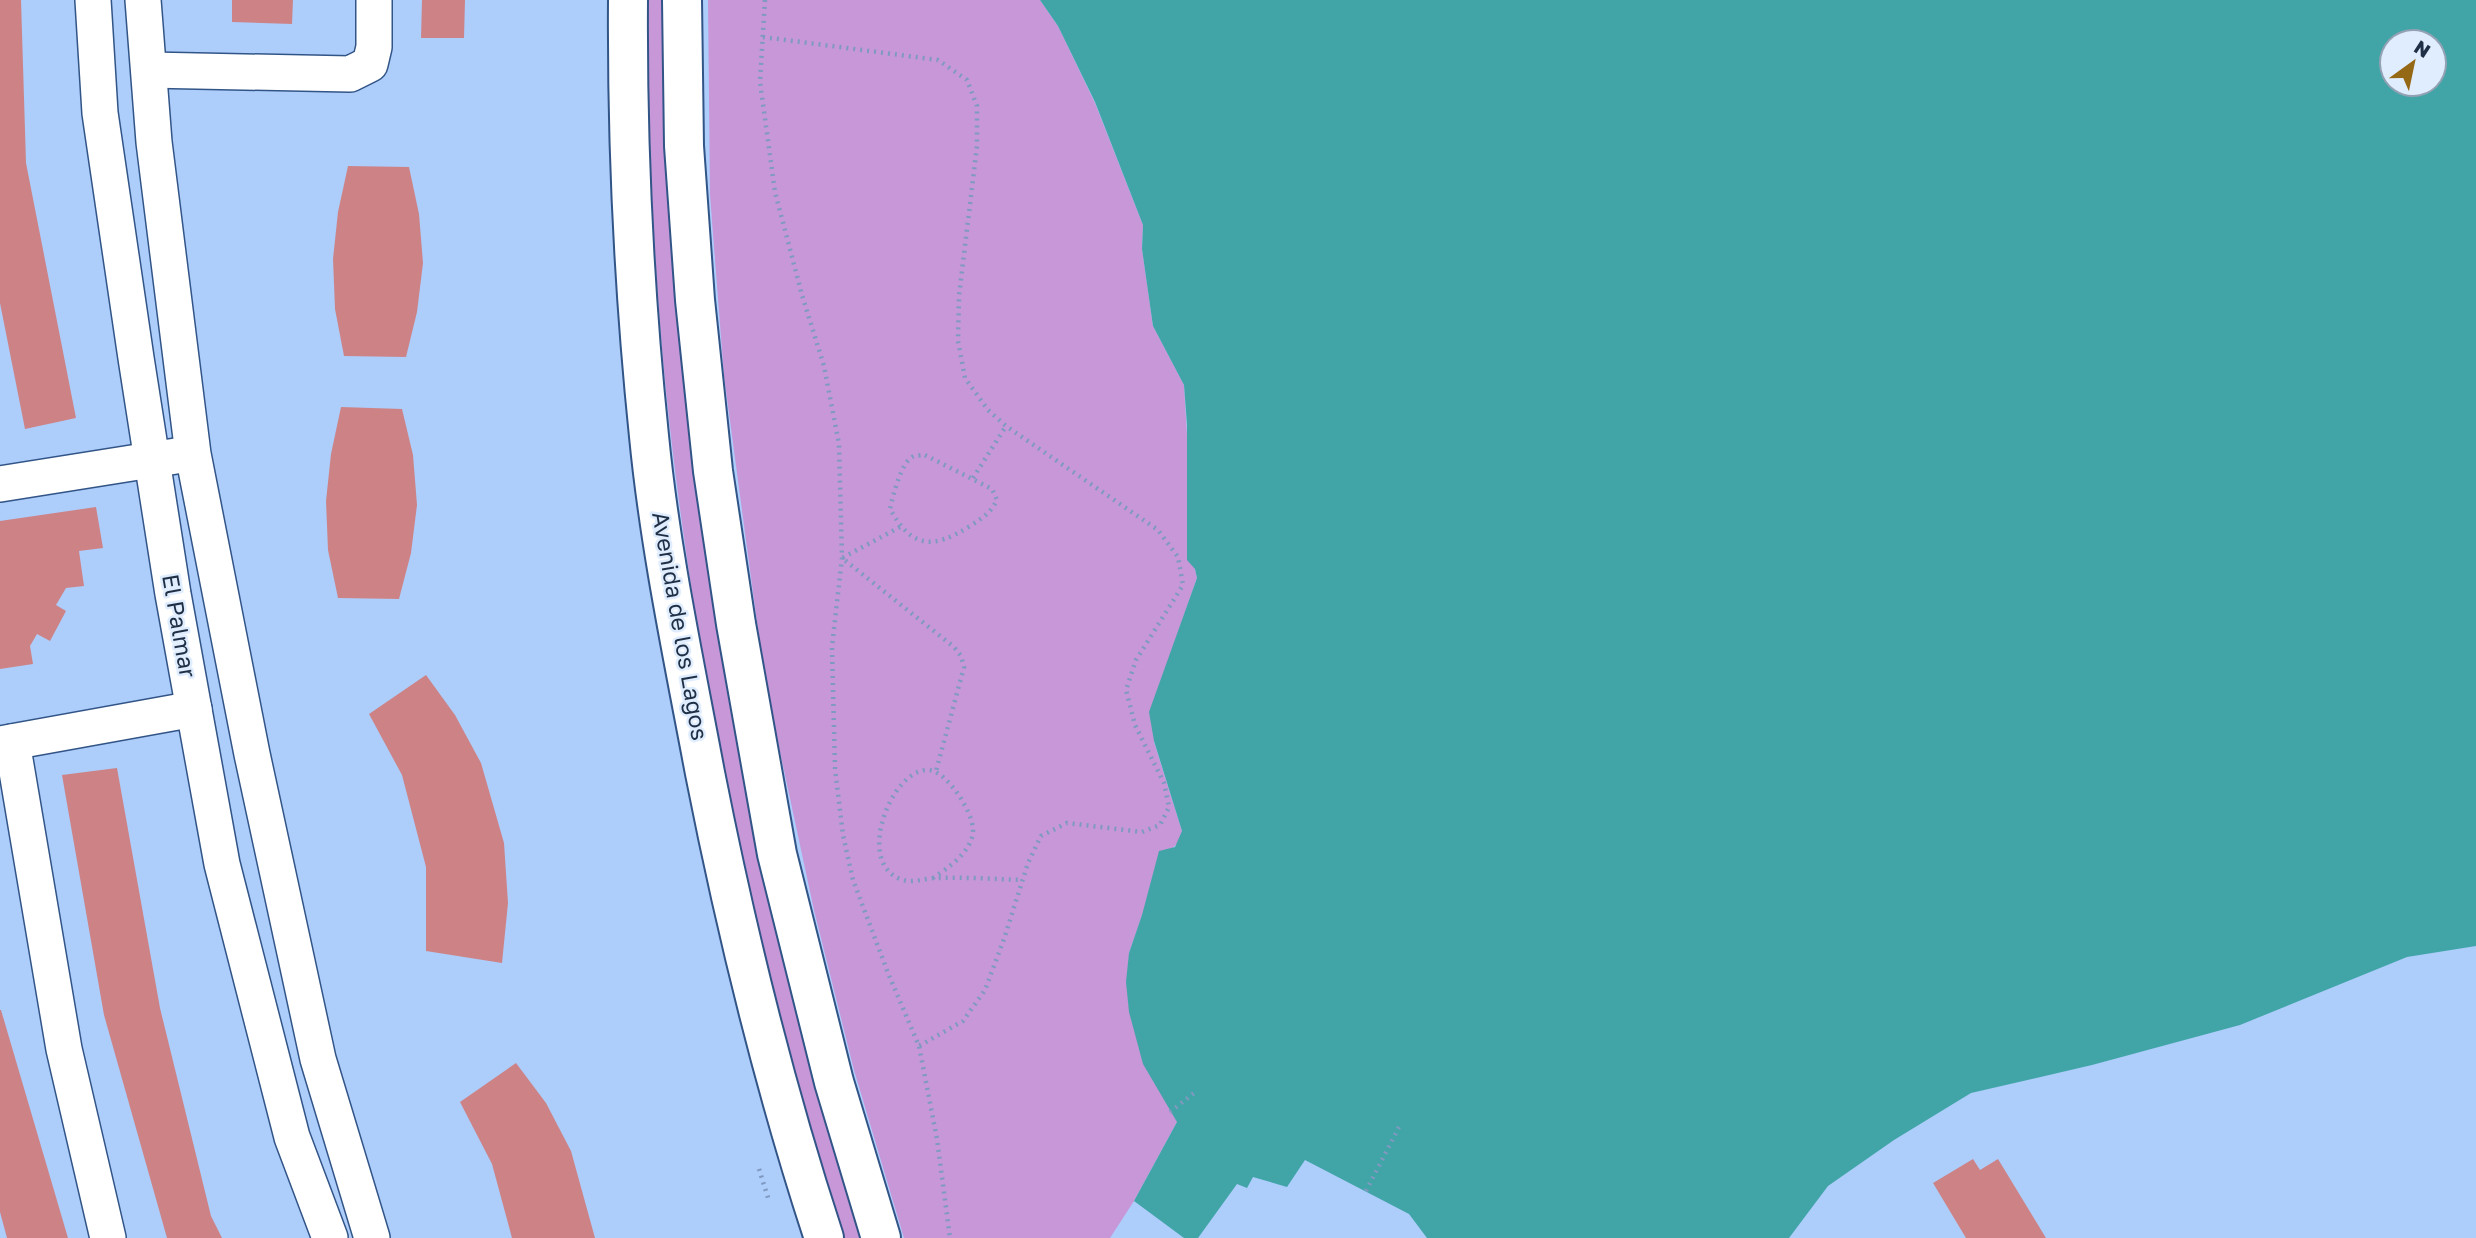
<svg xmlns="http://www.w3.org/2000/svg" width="2476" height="1238" font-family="'Golos Text',sans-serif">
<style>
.green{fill:#c797d8}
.water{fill:#41a5a7;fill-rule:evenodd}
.building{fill:#cd8386}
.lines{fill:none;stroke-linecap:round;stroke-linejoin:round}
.minor-casing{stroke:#325587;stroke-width:38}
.tertiary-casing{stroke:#325587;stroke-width:42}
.path{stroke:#7f99c0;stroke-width:4.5;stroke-dasharray:2 5;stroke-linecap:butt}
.minor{stroke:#fff;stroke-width:35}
.tertiary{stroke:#fff;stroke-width:38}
.labels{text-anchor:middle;stroke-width:5;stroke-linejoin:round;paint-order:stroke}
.street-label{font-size:23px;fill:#1f2f45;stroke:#e0edfe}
</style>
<rect width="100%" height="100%" fill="#adcdfb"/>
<g class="green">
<path d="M644 0H663L702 524 726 686 755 845 787 978 861 1238H841C804 1109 762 979 736 847 707 697 682 544 666 391 653 261 648 131 644 0Z"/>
<path d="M708 0H1040L1058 26 1095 103 1143 225 1142 249 1153 326 1184 385 1195 569 1197 578 1169 658 1154 742 1182 831C1180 843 1176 847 1165 851L1129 953 1177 1122 1134 1201 1110 1238H904L854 1070 814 910 765 682 724 376 710 195Z"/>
</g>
<path class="water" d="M1040 0H2476V946L2407 957 2240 1025 2092 1065 1971 1093 1894 1140 1828 1186 1789 1238H1427L1409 1214 1305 1160 1287 1187 1253 1177 1247 1188 1237 1184 1198 1238H1184L1134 1201 1177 1122 1143 1064 1129 1012 1126 982 1129 953 1142 915 1159 851 1175 847 1182 831 1154 741 1149 712 1197 578 1195 569 1187 560V425L1184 385 1153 326 1142 249 1143 225 1095 102 1058 26ZM2392 42H2434V84H2392Z"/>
<g class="building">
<path d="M0 0H21L26 163 76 418 25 429 0 303Z"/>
<path d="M232 0H293L292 24 232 22Z"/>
<path d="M422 0H465L464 38H421Z"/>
<path d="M348 166 409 167 419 214 423 263 417 312 406 357 344 356 335 309 333 259 338 212Z"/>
<path d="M341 407 402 409 413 455 417 505 411 553 399 599 338 598 328 550 326 501 331 454Z"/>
<path d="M96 507 103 548 79 551 84 586 66 588 56 605 66 611 50 641 37 634 30 646 33 664 0 669V521Z"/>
<path d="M426 675 455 715 481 763 504 843 508 903 502 963 426 951V867L402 775 369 714Z"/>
<path d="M117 768 160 1008 211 1216 222 1238H167L104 1015 62 775Z"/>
<path d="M0 1010H1L68 1238H7L0 1212Z"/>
<path d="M516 1063 546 1103 571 1151 595 1238H512L492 1164 460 1102Z"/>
<path d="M1973 1159 1980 1170 1998 1159 2046 1238H1966L1933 1183Z"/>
</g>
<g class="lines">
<defs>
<g id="minor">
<path d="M93 0 100 113 136 358 173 594 222 864 292 1137 330 1238"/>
<path d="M143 0 154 142 193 454 252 754 318 1059 372 1238"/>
<path d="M149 70 350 74 370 64 374 47V0"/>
<path d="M0 484 176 456"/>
<path d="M12 742 64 1049 108 1238"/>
<path d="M0 744 194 709"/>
</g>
<g id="tertiary">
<path d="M628 0C627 145 634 291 649 436 660 549 684 661 705 773 736 930 774 1086 824 1238"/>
<path d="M682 0 684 146 695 300 713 471 736 624 777 854 834 1082 881 1238"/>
</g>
</defs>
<use href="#minor" class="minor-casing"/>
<use href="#tertiary" class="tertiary-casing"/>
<g class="path">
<path d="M765 0 760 82 775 192 802 295 824 366 839 444 842 558 832 647 835 769 843 835 853 880 888 973 919 1046 937 1139 950 1238"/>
<path d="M763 37 938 60 967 80 977 106V146L959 296 958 341 965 378 988 410 1006 426 1158 530 1178 557 1183 585 1136 660 1126 690 1135 725 1164 783 1169 807 1160 825 1142 832 1067 823 1041 836 1028 863 1004 939 985 990 963 1021 919 1046"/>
<path d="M925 455 992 489 997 500C990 514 982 518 970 526 932 550 912 548 890 509 893 496 901 461 914 456 915 456 924 455 925 455Z"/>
<path d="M973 478 1006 426"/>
<path d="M900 527 842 558 954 647 961 656 964 667 936 771"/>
<path d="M933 878C948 868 973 851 973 830 973 812 946 769 927 770 892 770 855 861 900 879 912 884 924 878 937 878 965 877 994 879 1022 880"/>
<path d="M1170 1112 1194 1093"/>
<path d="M759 1169 769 1201"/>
<path d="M1366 1191 1400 1125"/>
</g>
<use href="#minor" class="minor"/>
<use href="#tertiary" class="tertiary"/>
</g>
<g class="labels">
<g class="street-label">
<text transform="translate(179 626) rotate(80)" y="8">El Palmar</text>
<text transform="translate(680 626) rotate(80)" y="8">Avenida de los Lagos</text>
</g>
</g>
<g transform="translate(2413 63) rotate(33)"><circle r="33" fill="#e0edfe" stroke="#93a1b4" stroke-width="2"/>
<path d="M0-5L12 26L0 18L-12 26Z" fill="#956815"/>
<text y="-10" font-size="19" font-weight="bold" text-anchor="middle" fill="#1f2f45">N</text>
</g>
</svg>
